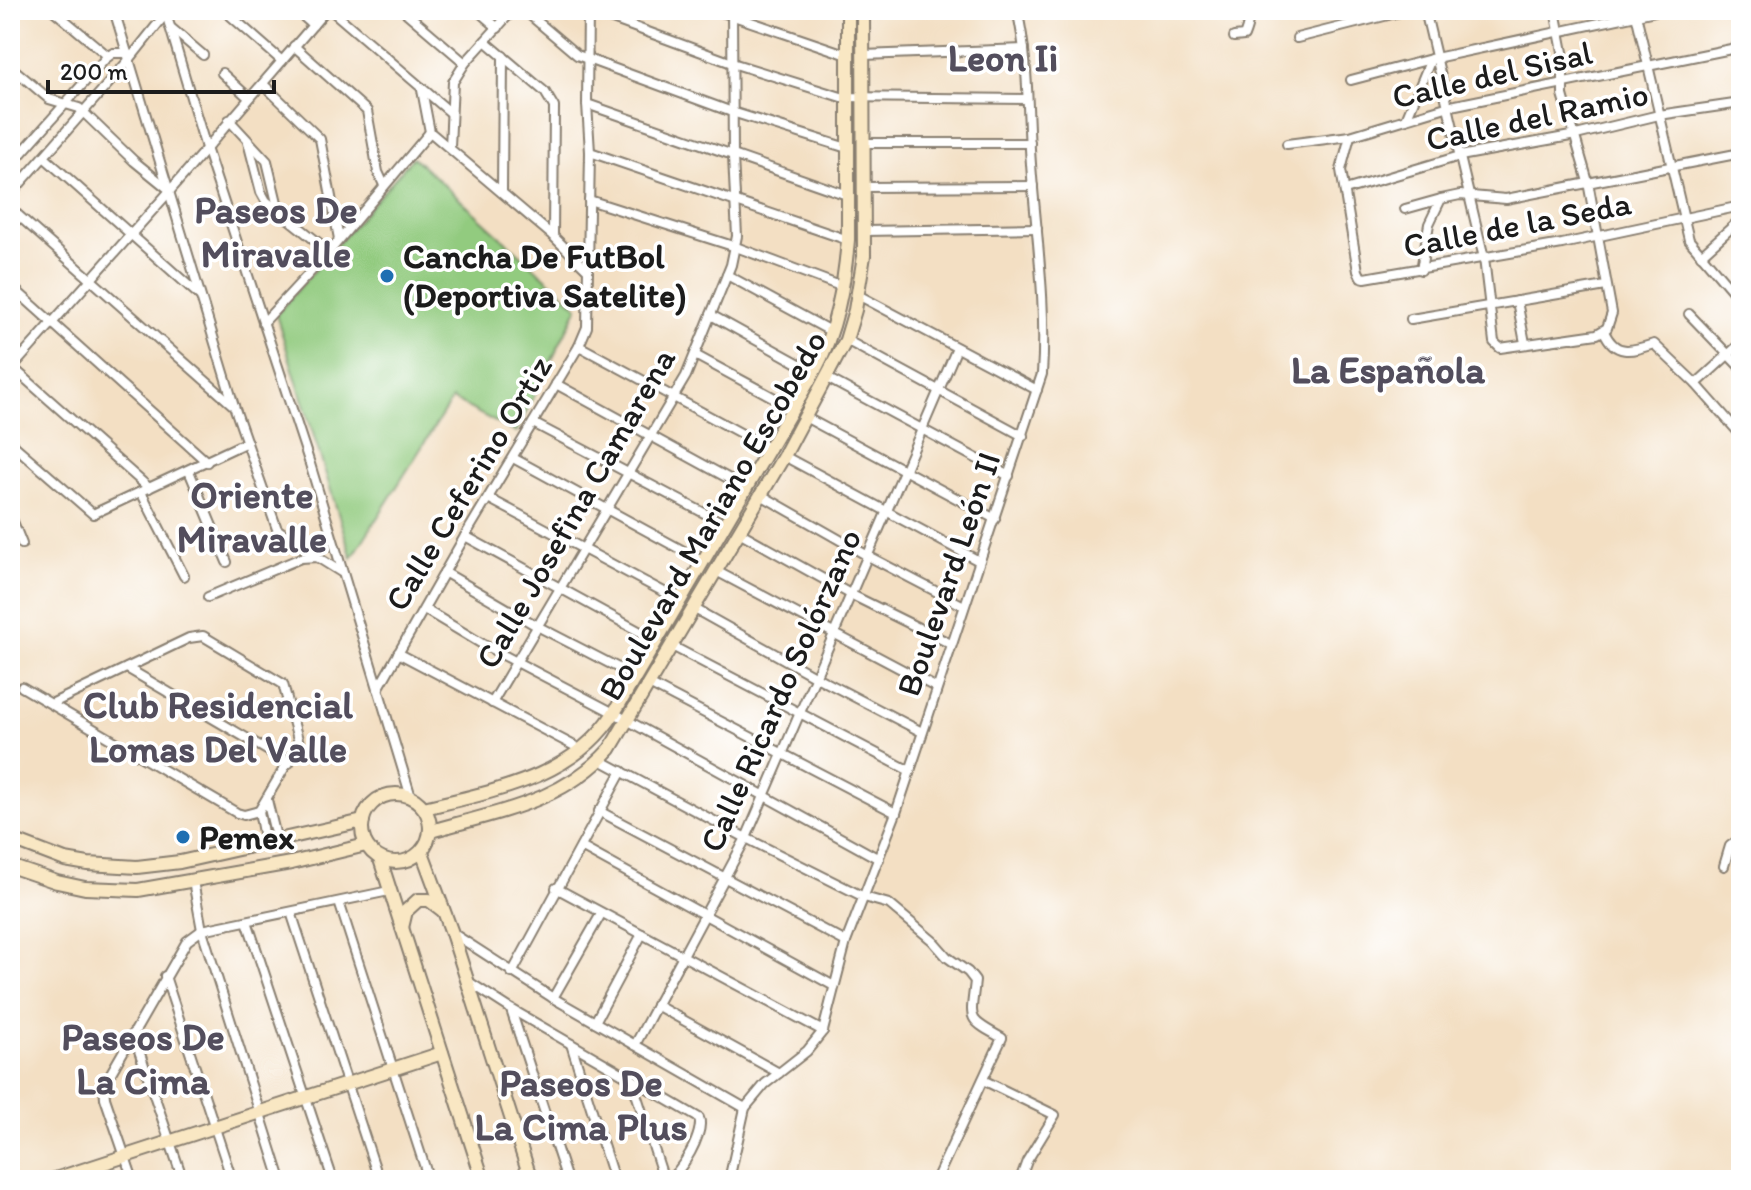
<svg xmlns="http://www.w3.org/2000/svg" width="1751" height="1190" font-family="Itim,sans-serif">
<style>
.green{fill:#92cb7f;stroke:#57744e;stroke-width:2}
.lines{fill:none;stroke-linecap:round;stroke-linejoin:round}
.street-casing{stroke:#887e70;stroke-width:12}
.secondary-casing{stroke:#887e70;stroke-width:16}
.street{stroke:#fff;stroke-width:8}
.secondary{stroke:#f9e7c3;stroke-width:12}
.poi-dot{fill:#1f6fb2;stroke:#fff;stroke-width:3}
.labels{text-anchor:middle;stroke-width:7;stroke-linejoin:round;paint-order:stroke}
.street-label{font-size:34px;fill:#1c1c1c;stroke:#fff}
.poi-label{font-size:34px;font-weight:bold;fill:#1c1c1c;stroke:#fff;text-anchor:start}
.quarter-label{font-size:38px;font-weight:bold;fill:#534e5d;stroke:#fff}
</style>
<rect width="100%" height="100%" fill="#fff"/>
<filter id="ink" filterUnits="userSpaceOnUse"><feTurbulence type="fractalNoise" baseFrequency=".0125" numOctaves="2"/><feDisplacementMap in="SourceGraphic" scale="16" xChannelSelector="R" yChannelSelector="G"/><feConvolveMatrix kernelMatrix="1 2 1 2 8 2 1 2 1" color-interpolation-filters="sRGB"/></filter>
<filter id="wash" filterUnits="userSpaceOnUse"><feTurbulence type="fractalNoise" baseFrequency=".006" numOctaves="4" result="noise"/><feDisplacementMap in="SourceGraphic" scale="32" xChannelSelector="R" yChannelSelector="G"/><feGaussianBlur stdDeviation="1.8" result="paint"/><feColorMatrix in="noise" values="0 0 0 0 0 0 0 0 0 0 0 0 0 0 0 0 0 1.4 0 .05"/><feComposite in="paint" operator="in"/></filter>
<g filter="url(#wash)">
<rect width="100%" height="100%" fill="#f3dfc3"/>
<path class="green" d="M413 157 578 307 516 433 452 399 352 558 276 315Z"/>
</g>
<g filter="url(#ink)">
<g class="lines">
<defs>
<g id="street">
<path d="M53 10 108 56"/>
<path d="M114 10 234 406 277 529 317 557"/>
<path d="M165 10 206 148 310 464 411 797"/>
<path d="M224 10 282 61"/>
<path d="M296 10 313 25"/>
<path d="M331 10 451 113"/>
<path d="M403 10 465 63"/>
<path d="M477 10 498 28"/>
<path d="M524 10 577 55 732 112 847 148"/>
<path d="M588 10 732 63 841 97 1026 99"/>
<path d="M716 10 848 55"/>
<path d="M863 10H880"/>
<path d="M1425 10 1484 258 1494 342 1500 348 1597 334 1607 328 1612 313 1588 182 1563 95V52L1555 10"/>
<path d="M1635 10 1689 240 1741 301"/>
<path d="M116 14 131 10"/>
<path d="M170 27 203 55"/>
<path d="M1234 37 1244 36C1248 26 1250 20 1244 10"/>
<path d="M1297 38 1408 10"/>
<path d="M485 41 545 92 554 107 553 236"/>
<path d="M294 46 367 111 378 172 384 185"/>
<path d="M863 55 1024 49"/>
<path d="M10 66 49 99 79 108 134 161 166 187"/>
<path d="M222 73 249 98"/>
<path d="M1351 80 1431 59 1660 10"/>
<path d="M263 84 320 139 339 239"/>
<path d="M422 90 430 132"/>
<path d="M587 104 847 195"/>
<path d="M1406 119 1431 59"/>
<path d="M229 120 267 161 279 211"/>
<path d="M430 132 553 236 588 270"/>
<path d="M1350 136 1341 170 1358 271 1361 277 1365 278 1562 244 1741 206"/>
<path d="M248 142 261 192 266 201 320 244"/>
<path d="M864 143H1030"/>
<path d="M1287 144 1350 136 1446 107 1741 47"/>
<path d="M450 147 453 82 465 63 513 10"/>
<path d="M590 152 848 240"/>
<path d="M44 157 199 295"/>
<path d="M10 166 105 59 113 53H127"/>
<path d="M864 187 1033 186"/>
<path d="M1345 190 1460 156 1576 135 1659 115 1741 103"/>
<path d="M502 192 503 56"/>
<path d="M10 195 129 60 168 11"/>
<path d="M589 200 736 247 843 287"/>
<path d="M10 208 234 406"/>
<path d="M1405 209 1441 199"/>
<path d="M865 231 1037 228"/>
<path d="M1701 255 1741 219"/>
<path d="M1421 270 1429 224 1441 199 1460 195 1506 199 1741 153"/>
<path d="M727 275 832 332"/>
<path d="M10 285 207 462"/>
<path d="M858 295 1037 390"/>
<path d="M1517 301 1525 343"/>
<path d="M1689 314 1741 368"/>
<path d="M711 315 814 372"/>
<path d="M1411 319 1606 286"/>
<path d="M263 323 329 252 430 132"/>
<path d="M1604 331C1615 357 1632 351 1654 344L1696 384 1741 435"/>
<path d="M846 340 1023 436"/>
<path d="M579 346 770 449"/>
<path d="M695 355 793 408"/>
<path d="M11 366 149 488"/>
<path d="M10 370 168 193 326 10"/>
<path d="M827 378 1009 476"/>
<path d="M556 384 746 488"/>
<path d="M1696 384 1741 343"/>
<path d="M805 417 995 519"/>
<path d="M533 423 725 524"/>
<path d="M10 442 93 514 247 442"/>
<path d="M784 456 979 561"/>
<path d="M513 458 702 561"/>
<path d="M189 471 227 562"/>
<path d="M141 492 184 576"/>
<path d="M761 495 868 556 964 606"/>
<path d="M488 498 679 600"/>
<path d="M10 514 22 544"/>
<path d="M739 532 852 595 951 644"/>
<path d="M465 536 655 640"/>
<path d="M716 571 937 688"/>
<path d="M444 572 537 626 634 676"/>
<path d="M208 597 301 558 317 557 341 572"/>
<path d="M693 608 816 677 922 732"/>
<path d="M424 609 484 645 614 713 879 859"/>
<path d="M670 645 910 771"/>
<path d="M398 653 582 750"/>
<path d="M127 668 289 763"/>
<path d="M649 684 896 813"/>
<path d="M22 687 51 704 237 813 244 815 259 811 299 743 283 684 203 636 189 638 51 704"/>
<path d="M378 689 465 536 579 346 587 327 590 152 587 104 588 10"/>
<path d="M492 703 686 376 731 265 737 236 733 157 732 10"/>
<path d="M600 760 746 838 864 897 889 904 933 941 947 957 968 972 975 981C971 1020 965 1018 1002 1038L936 1180"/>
<path d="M267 800 277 841"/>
<path d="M259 811 265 844"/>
<path d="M599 811 846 942"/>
<path d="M581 847 834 986"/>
<path d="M1724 866 1730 846 1741 838"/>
<path d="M193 881 202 930 281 1180"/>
<path d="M556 888 823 1031"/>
<path d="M339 902 429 1180"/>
<path d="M291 912 379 1180"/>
<path d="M247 921 333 1180"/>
<path d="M454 934 553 998 745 1108"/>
<path d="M512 973 622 771"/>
<path d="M165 976 232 1180"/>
<path d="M469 982 511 1009 699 1118C705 1132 681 1174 667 1180"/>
<path d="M553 998 601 914"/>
<path d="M656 1005 779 1073"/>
<path d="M511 1010 567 1180"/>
<path d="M595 1022 642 934"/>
<path d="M133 1033 183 1180"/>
<path d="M571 1044 614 1180"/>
<path d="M635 1045 746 838 957 348"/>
<path d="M631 1078 664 1180"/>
<path d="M983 1080 1055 1115 1027 1161 1020 1180"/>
<path d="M133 1180 105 1098 104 1085 187 941 202 930 389 891"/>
<path d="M729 1180 745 1108 765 1084 807 1051 823 1031 846 942 896 813 1042 374C1047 305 1036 233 1031 164 1027 113 1029 59 1017 10"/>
</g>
<g id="secondary">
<circle cx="396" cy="828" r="34"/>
<path d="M424 808C494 791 573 778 614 713L814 372C836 331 844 287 848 240V10"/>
<path d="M431 831C497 812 563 802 610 749L784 456 846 340 855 310 864 256 863 10"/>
<path d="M10 839 65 860 88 864 137 867 180 862 363 821"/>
<path d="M422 852 452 933 531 1180"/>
<path d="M380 859 483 1180"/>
<path d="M10 866 57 882 85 888 138 890 291 863 366 845"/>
<path d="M402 928 406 911 418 900H429L442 910"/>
<path d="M52 1180 442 1053"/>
</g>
</defs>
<use href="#street" class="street-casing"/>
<use href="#secondary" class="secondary-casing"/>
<use href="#street" class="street"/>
<use href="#secondary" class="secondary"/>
</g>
</g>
<g class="poi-dot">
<circle cx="387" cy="276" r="8"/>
<circle cx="183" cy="837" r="8"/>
</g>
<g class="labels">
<g class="street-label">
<text transform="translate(1492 74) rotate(-13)" y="12">Calle del Sisal</text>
<text transform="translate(1537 116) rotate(-12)" y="12">Calle del Ramio</text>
<text transform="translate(1517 224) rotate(-11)" y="12">Calle de la Seda</text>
<text transform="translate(468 483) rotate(-59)" y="12">Calle Ceferino Ortiz</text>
<text transform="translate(575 508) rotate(-60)" y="12">Calle Josefina Camarena</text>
<text transform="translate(712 515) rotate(-60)" y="12">Boulevard Mariano Escobedo</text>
<text transform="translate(948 574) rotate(-71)" y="12">Boulevard León II</text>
<text transform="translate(780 690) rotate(-66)" y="12">Calle Ricardo Solórzano</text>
</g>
<g class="poi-label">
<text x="403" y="268">Cancha De FutBol<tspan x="403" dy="39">(Deportiva Satelite)</tspan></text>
<text x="199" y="849">Pemex</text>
</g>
<g class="quarter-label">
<text x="1003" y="71">Leon Ii</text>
<text x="276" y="223">Paseos De<tspan x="276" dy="44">Miravalle</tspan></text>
<text x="1388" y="383">La Española</text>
<text x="252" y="508">Oriente<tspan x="252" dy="44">Miravalle</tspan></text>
<text x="218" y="718">Club Residencial<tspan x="218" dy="44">Lomas Del Valle</tspan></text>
<text x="143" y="1050">Paseos De<tspan x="143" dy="44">La Cima</tspan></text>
<text x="581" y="1096">Paseos De<tspan x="581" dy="44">La Cima Plus</tspan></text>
</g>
</g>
<rect width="1751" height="1190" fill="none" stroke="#fff" stroke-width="40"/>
<path d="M48 80v12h226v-12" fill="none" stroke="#1c1c1c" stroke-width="4"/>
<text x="60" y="80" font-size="24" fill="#1c1c1c" stroke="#ffffff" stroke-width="6" paint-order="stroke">200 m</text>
</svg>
